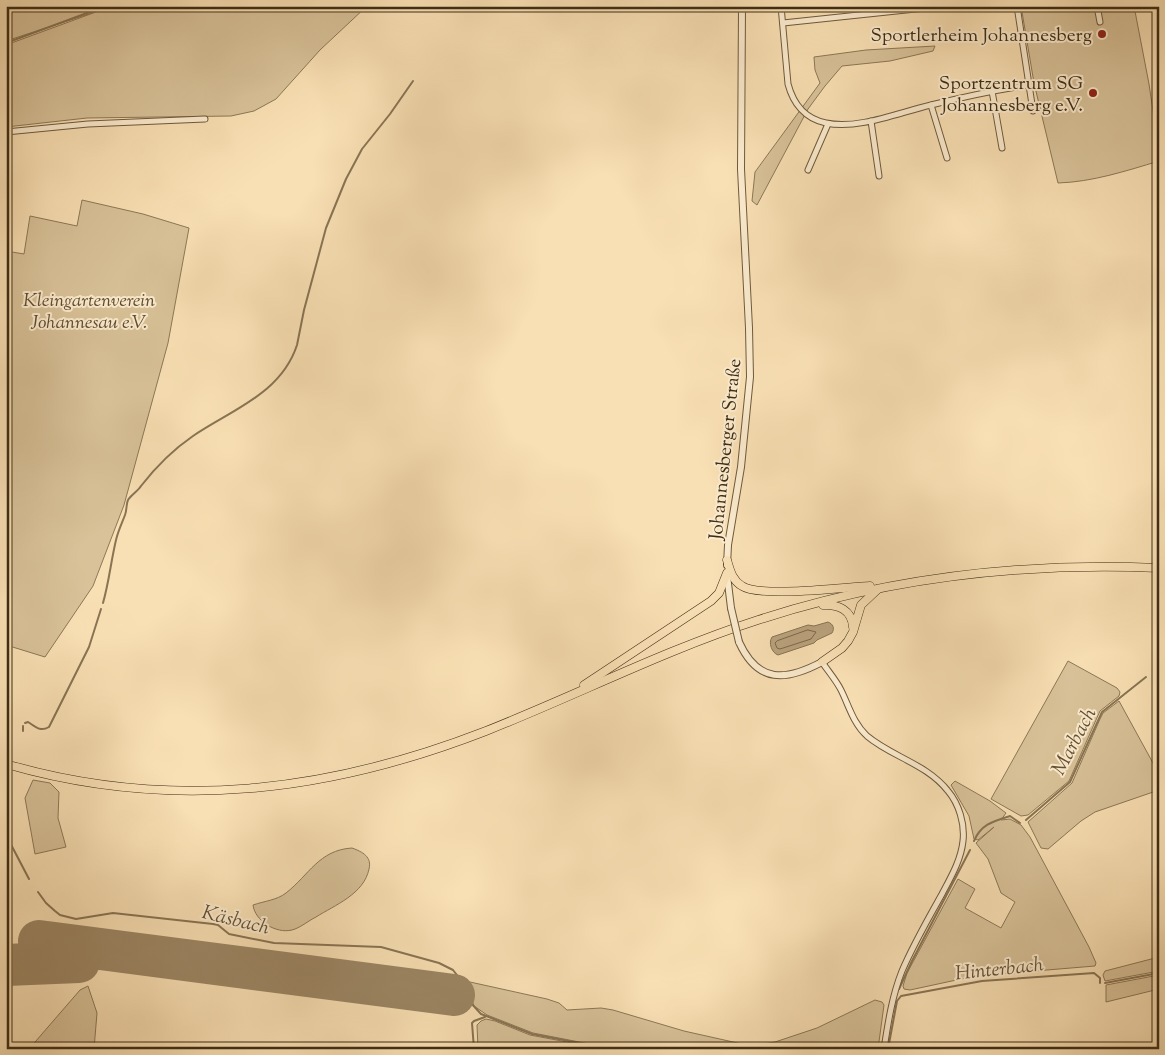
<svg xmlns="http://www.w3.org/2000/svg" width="1165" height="1055" font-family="'Sorts Mill Goudy',serif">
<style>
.green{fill:#d9c299;stroke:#8c7857}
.water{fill:#baa37e;stroke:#897454}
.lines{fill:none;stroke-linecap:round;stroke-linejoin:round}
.shore{stroke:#7c684a;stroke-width:1}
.stream{stroke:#897454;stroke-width:2}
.runway{stroke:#9c8664;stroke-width:42}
.minor-casing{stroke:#6e5a3d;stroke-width:7}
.tertiary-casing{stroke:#6e5a3d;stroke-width:8}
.primary-casing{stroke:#3f2d15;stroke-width:9}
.minor{stroke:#fbebce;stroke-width:5}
.tertiary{stroke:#fbebce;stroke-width:6}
.primary{stroke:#f9e0b4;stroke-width:8}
.tertiary-bridge-casing{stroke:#6e5a3d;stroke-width:8;stroke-linecap:butt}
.tertiary-bridge{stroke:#fbebce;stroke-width:6}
.poi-dot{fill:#8f2418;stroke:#fbebce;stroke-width:2}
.labels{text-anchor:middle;stroke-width:4;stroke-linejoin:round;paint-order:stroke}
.poi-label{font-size:19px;fill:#3f2d15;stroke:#fbebce;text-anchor:end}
.park-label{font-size:19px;font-style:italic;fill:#5e4b2f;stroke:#fbebce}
.street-label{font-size:19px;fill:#3f2d15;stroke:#fbebce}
.water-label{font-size:20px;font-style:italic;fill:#645034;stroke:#fbebce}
</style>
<rect width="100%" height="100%" fill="#f9e0b4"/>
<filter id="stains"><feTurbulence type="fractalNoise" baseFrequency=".004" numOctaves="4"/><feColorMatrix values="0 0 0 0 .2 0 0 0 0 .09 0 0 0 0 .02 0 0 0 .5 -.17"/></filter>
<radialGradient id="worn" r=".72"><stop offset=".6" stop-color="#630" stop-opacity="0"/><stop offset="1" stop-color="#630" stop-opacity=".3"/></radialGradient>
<g class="green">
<path d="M6 6H367L320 50 276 99 254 111 231 116 87 118 6 127V45L104 9 6 41Z"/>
<path d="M1021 6H1093L1094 9 1104 6H1134L1149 84 1159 151V161C1126 171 1092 182 1058 183L1034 83Z"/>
<path d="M935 46 933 51 890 61 842 66 825 86 808 109 757 205 752 201 755 172 820 83 815 70 814 57 866 50Z"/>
<path d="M82 200 143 214 189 228 168 343 124 505 93 586 45 657 6 645V251L24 254 30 216 77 226Z"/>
<path d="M1068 661 1117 688 1120 692 1119 696 1100 711 1069 781 1028 815 1021 816 991 799Z"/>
<path d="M1119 701 1159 774V790L1095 812 1081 821 1048 849 1041 848 1028 822 1072 783 1100 719 1103 713Z"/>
<path d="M33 780 50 783 59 792 58 818 66 847 35 854 25 798Z"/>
<path d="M955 781 990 801 1006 813 1001 820 1010 819 1021 825 1030 837 1089 947 1096 963 1095 966 975 976 910 990 904 989 903 986 907 973 958 879 975 889 965 908 1001 928 1015 902 1001 893 988 859 976 843 994 827 978 840 974 839 969 816 951 785Z"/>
<path d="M352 848C363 852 372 857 369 869 364 894 335 905 316 917 308 921 300 928 292 930 276 934 255 921 253 905 265 901 277 900 286 893 309 875 319 850 352 848Z"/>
<path d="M1159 957V971L1105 981 1103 975 1105 971Z"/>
<path d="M1159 975V989L1106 1002V985Z"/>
<path d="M470 982 547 999 559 1003 567 1010 601 1008 613 1010 684 1031 751 1046 775 1042 817 1028 875 1000 882 1002 884 1005 878 1049H615L533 1033 487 1015 474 1006 466 984Z"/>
<path d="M88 986 97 1013 94 1049H29L80 990Z"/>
<path d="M486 1019 495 1021 530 1035 604 1049H478L477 1025 481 1021Z"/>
</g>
<path class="water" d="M828 622C833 624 835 628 832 633L817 640 814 643 778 655C772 653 768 643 772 637L808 625 814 626Z"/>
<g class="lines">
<path class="shore" d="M808 630 816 632 811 639 780 649 777 648 775 643 777 641Z"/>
<g class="stream">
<path d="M6 43 106 6"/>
<path d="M103 603C109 582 111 561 116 540 118 531 122 523 125 515 127 510 126 504 128 500 131 495 138 491 141 486 155 468 174 449 193 436 231 410 281 394 297 345L304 310 326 228 346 179 362 149 390 114 413 81"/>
<path d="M25 723 28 722C36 727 40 732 49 727L89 647 101 609"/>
<path d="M23 731V726"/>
<path d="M1026 820 1070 782 1102 712 1146 677"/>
<path d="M6 835 29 879"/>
<path d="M974 841C981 824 994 821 1010 816L1020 823"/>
<path d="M38 892 46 903 55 911 60 915 76 919 113 913 213 924 218 925 229 934 274 943 381 947 439 963 453 970 460 979"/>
<path d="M1105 983 1159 973"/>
<path d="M464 984 470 1002 481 1014 532 1034 611 1049"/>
<path d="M899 989 912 961 970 850"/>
<path d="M474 1049 472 1023 474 1021 485 1017"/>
<path d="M888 1049 897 1001 901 996 982 981 1094 973 1100 978V983"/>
</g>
<g class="runway">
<path d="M39 941 454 995"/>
<path d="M6 965 79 962"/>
</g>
<defs>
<g id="minor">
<path d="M781 6 788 84C793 103 805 119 826 123 858 130 900 112 931 105 963 97 996 90 1029 85"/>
<path d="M1017 6 1033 111"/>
<path d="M1097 6 1100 22"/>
<path d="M783 23 944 6"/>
<path d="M992 91 1002 148"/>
<path d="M931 105 947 158"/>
<path d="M871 121 879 176"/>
<path d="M6 132 88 124 205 119"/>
<path d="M808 170 828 124"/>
<path d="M822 662C828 671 836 680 841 690 849 706 853 723 867 736 892 757 927 764 948 791 959 804 965 824 963 841 961 860 951 877 942 894 928 919 913 945 902 971 892 996 888 1023 884 1049"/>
</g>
<g id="tertiary">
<path d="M727 565 728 545 741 467 750 377 749 328 741 169 742 6"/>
<path d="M727 575 731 608"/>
<path d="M739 642C758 684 786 681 822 662"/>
</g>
<g id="primary">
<path d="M727 560C730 570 732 580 742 586 760 598 846 587 870 586"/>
<path d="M823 605C838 604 852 610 853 627"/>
<path d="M822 662 842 648 848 641 853 632 861 605 878 589"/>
<path d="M584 685 711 601 719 593 727 573"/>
<path d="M6 764C171 812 329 792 486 731 577 695 665 650 758 620 888 578 1022 562 1159 568"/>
</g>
</defs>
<use href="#minor" class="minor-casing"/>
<use href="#tertiary" class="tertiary-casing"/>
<use href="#primary" class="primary-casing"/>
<use href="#minor" class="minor"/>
<use href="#tertiary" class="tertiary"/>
<use href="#primary" class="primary"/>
<defs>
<path id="tertiary-bridge" d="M731 608 739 642"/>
</defs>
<use href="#tertiary-bridge" class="tertiary-bridge-casing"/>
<use href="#tertiary-bridge" class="tertiary-bridge"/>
</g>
<g class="poi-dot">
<circle cx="1102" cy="34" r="5"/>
<circle cx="1093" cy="93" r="5"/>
</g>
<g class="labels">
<g class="poi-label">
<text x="1092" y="41">Sportlerheim Johannesberg</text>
<text x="1083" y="89">Sportzentrum SG<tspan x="1083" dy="22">Johannesberg e.V.</tspan></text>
</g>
<g class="park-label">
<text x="89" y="306">Kleingartenverein<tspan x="89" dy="22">Johannesau e.V.</tspan></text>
</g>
<g class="street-label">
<text transform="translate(724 449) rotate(-84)" y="7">Johannesberger Straße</text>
</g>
<g class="water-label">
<text transform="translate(1073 741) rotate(-62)" y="7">Marbach</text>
<text transform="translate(236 919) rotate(14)" y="7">Käsbach</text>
<text transform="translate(999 968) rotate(-6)" y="7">Hinterbach</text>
</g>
</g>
<rect width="1165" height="1055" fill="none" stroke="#f9e0b4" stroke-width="25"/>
<rect x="8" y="8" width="1150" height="1040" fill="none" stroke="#3f2d15" stroke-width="2.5"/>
<rect x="12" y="12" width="1140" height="1030" fill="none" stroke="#3f2d15"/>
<rect width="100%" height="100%" filter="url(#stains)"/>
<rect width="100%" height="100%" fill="url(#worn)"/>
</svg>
